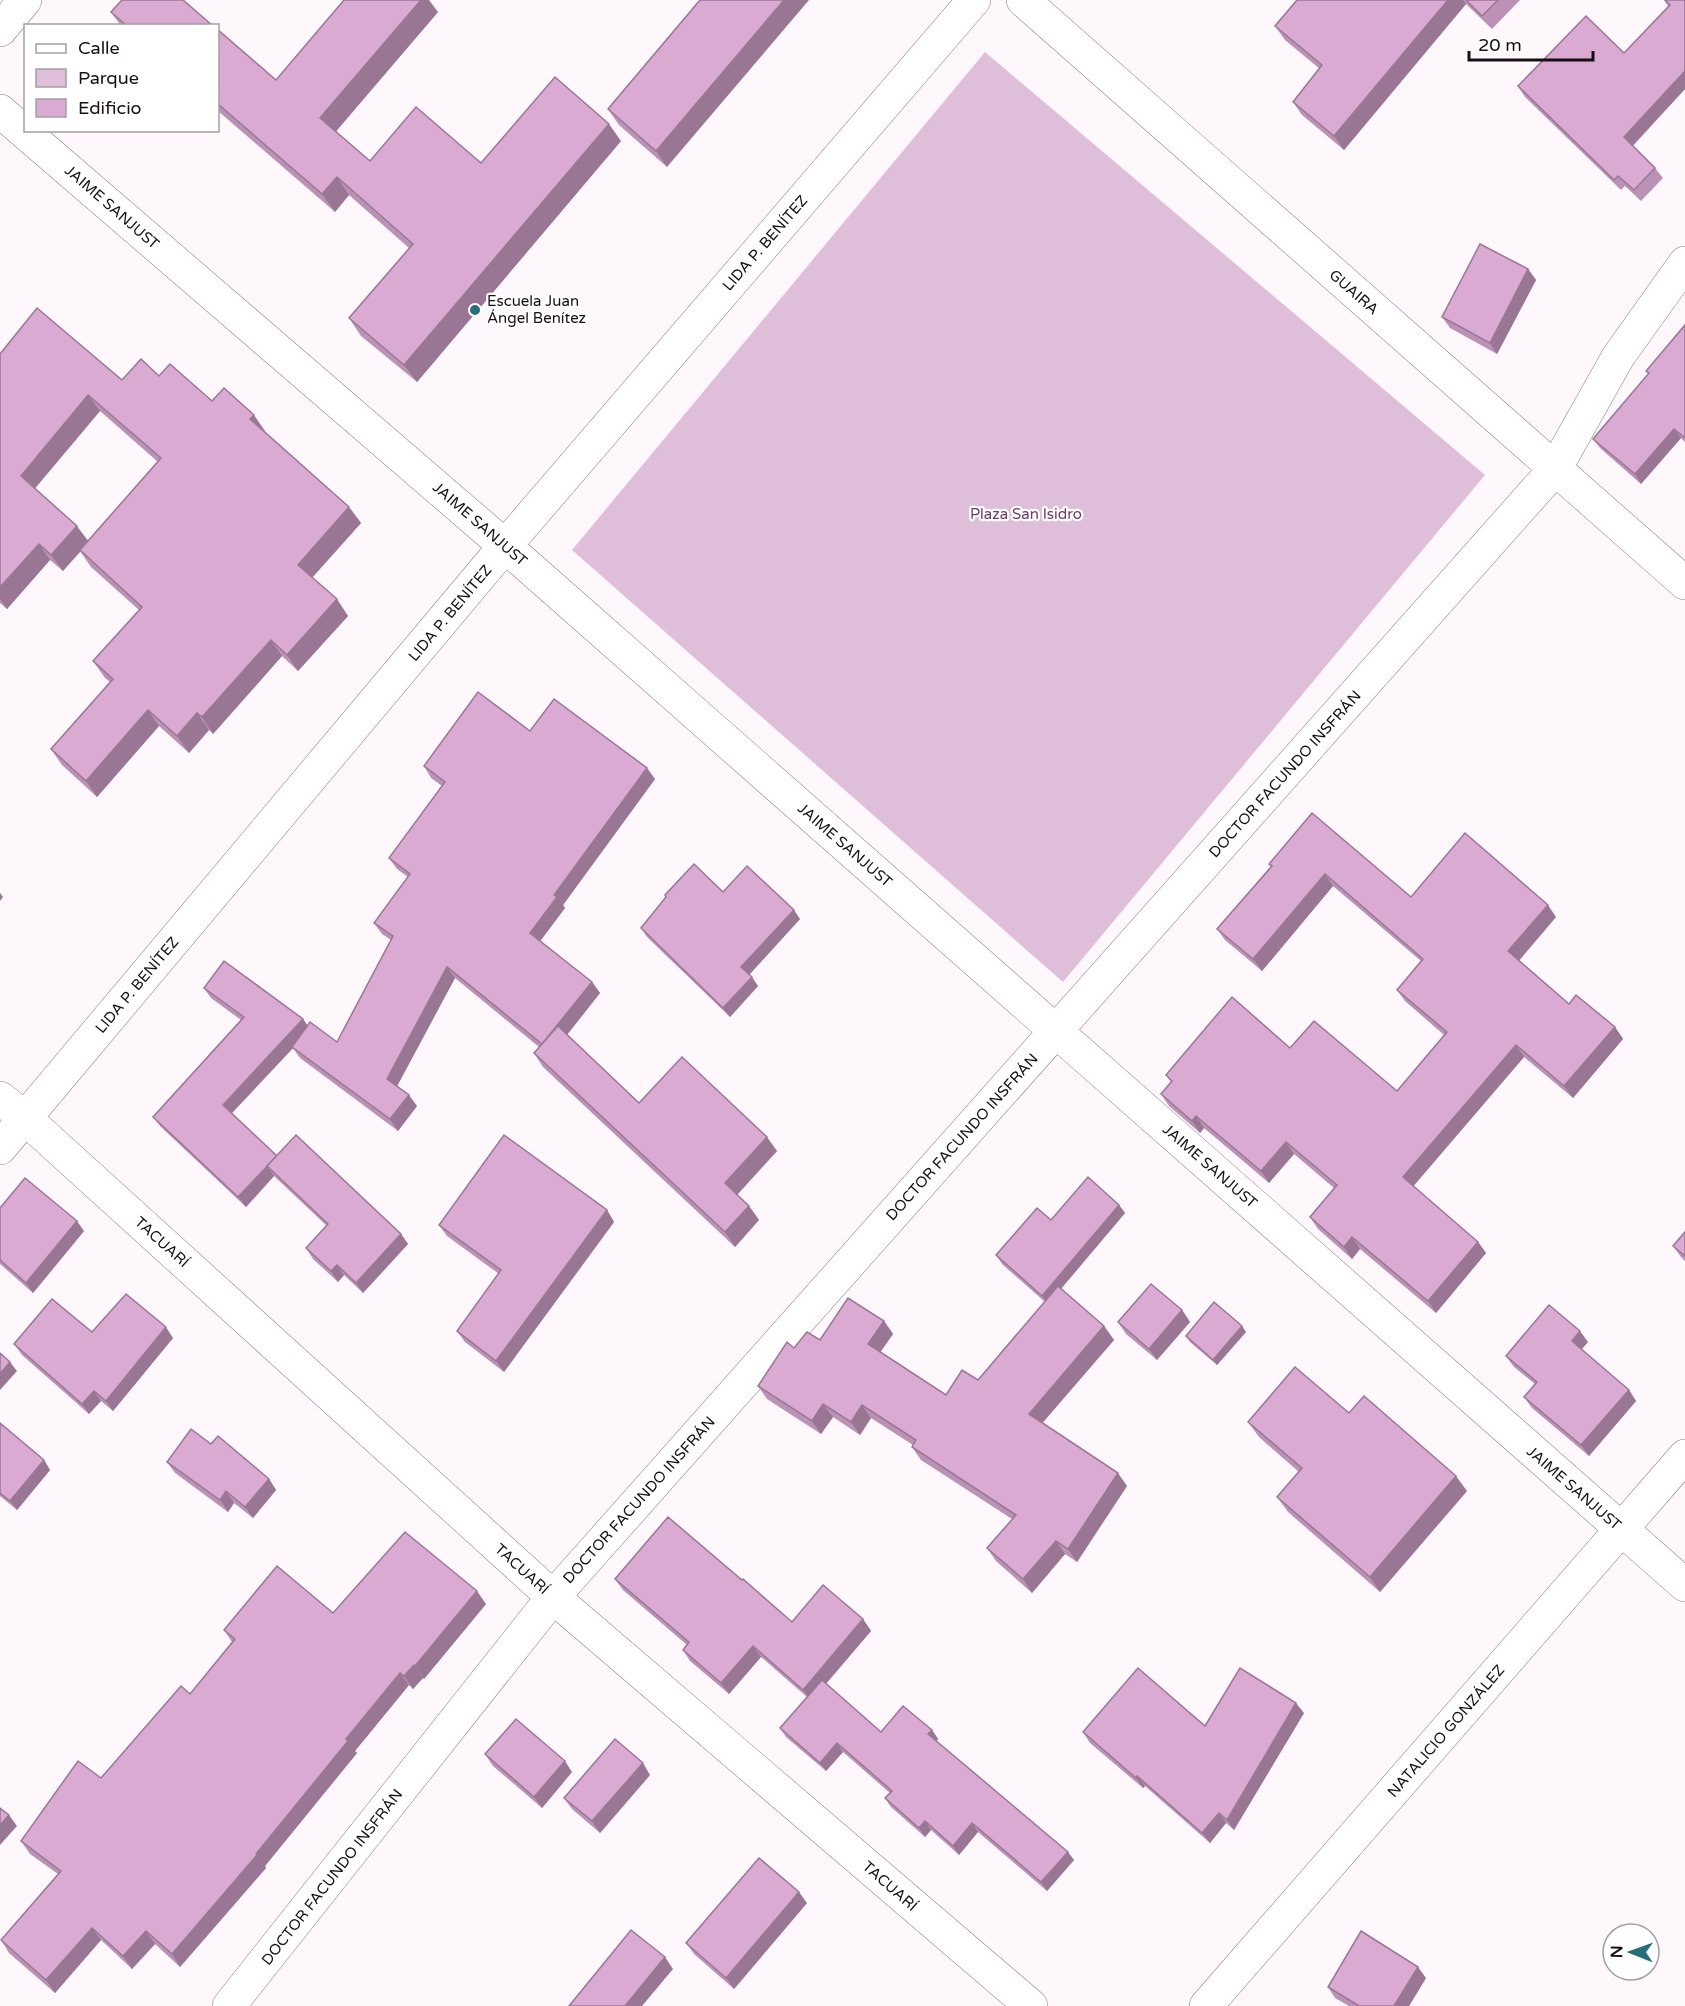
<svg xmlns="http://www.w3.org/2000/svg" width="1685" height="2006" font-family="'Varela Round',sans-serif">
<style>
.green{fill:#debed9}
.lines{fill:none;stroke-linecap:round;stroke-linejoin:round}
.minor-casing{stroke:#8e768a;stroke-width:34}
.tertiary-casing{stroke:#8e768a;stroke-width:34}
.secondary-casing{stroke:#8e768a;stroke-width:34}
.minor{stroke:#fff;stroke-width:33}
.tertiary{stroke:#fff;stroke-width:33}
.secondary{stroke:#fff;stroke-width:33}
.wall{fill:#bb92b5;fill-rule:evenodd}
.shaded-wall{fill:#997794}
.building{fill:#daaad3;stroke:#997794;stroke-width:1.5}
.poi-dot{fill:#266e79;stroke:#fff;stroke-width:2}
.labels{text-anchor:middle;stroke-width:4.5;stroke-linejoin:round;paint-order:stroke}
.street-label{font-size:15px;fill:#170e16;stroke:#fff}
.poi-label{font-size:15px;fill:#170e16;stroke:#fff;text-anchor:start}
.park-label{font-size:15px;fill:#72386b;stroke:#fff}
</style>
<rect width="100%" height="100%" fill="#fef8fd"/>
<path class="green" d="M985 52 1485 475 1063 982 572 550Z"/>
<g class="lines">
<defs>
<g id="minor">
<path d="M1023 0 1685 583"/>
<path d="M0 30 25 0"/>
<path d="M0 1098 25 1118 553 1597 1031 2006"/>
<path d="M0 1148 505 546"/>
<path d="M229 2006 553 1597 1555 469 1618 357 1685 263"/>
<path d="M1206 2006 1685 1456"/>
</g>
<path id="tertiary" d="M505 546 974 0"/>
<path id="secondary" d="M0 111 505 546 1685 1585"/>
</defs>
<use href="#minor" class="minor-casing"/>
<use href="#tertiary" class="tertiary-casing"/>
<use href="#secondary" class="secondary-casing"/>
<use href="#minor" class="minor"/>
<use href="#tertiary" class="tertiary"/>
<use href="#secondary" class="secondary"/>
</g>
<g class="wall">
<path d="M700 0 667 167 619 125 608 109Z"/>
<path d="M1297 0H1520L1492 29 1466 4 1344 150 1302 115 1293 102 1320 69 1285 40 1275 26Z"/>
<path d="M1664 0H1685V89L1633 146 1655 168 1663 178 1641 201 1625 186 1621 190 1525 97 1518 86 1624 53 1668 6Z"/>
<path d="M111 12 213 26H121Z"/>
<path d="M438 12 336 131 370 161 481 163 621 141 417 382 361 336 349 318 409 248 349 195 335 212 218 111V30L276 80Z"/>
<path d="M1528 269 1536 280 1497 354 1450 328 1442 317Z"/>
<path d="M1685 325V442L1681 438 1641 484 1600 448 1593 439 1649 374 1646 371Z"/>
<path d="M0 354 122 380 159 376 212 401 265 431V432L349 507 361 523 312 578 348 616 298 671 282 656 213 734 209 730 189 753 159 726 97 797 62 765 51 749 110 682 105 678 93 661 139 610 91 567 80 551 63 571 50 560 7 609 0 603ZM100 411 158 462 88 541 35 488Z"/>
<path d="M530 731 655 779 563 905 565 908 540 941 592 982 600 993 567 1035 639 1103 777 1151 737 1195 749 1206 759 1220 735 1247 543 1067 534 1053 539 1047 455 978 397 1086 417 1106 398 1131 300 1058 293 1048 232 1113 277 1156 401 1234 408 1244 363 1293 344 1275 338 1282 313 1259 306 1248 327 1226 274 1176 246 1207 161 1127 153 1117 241 1020 211 998 204 988 303 1019 308 1026 337 1042 391 940 382 934 374 923 408 877 397 869 389 858 442 786 431 778 424 766Z"/>
<path d="M1312 813 1411 897 1556 917 1519 960 1569 1004 1615 1027 1623 1039 1573 1098 1524 1057 1413 1186 1478 1242 1486 1253 1436 1313 1360 1249 1352 1259 1318 1229 1310 1217 1334 1188 1294 1154 1269 1183 1204 1128 1200 1133 1169 1106 1161 1094 1171 1082 1166 1075 1290 1048 1397 1091 1444 1035 1405 1001 1397 990 1421 961 1333 886 1262 971 1225 940 1217 929 1271 866 1269 864Z"/>
<path d="M723 892 800 919 749 975 758 986 730 1017 647 937 641 928Z"/>
<path d="M1119 1205 1125 1213 1061 1289 1104 1326 1114 1340 1042 1423 1127 1486 1077 1562 1065 1554 1032 1593 996 1561 987 1548 1012 1519 921 1460 912 1447 913 1445 871 1418 860 1435 833 1417 821 1434 767 1399 758 1386 820 1340 884 1321 893 1334 880 1352 946 1395 978 1380 1045 1302 1002 1264 996 1255 1051 1220Z"/>
<path d="M0 1208 84 1231 33 1293 0 1264Z"/>
<path d="M607 1210 614 1222 504 1372 465 1342 457 1331 499 1274 447 1236 439 1225Z"/>
<path d="M1685 1232V1261L1681 1257 1673 1246Z"/>
<path d="M1182 1310 1190 1322 1157 1360 1126 1334 1118 1322Z"/>
<path d="M92 1332 173 1338 113 1411 101 1401 89 1414 22 1355 14 1344Z"/>
<path d="M1246 1332 1217 1365 1190 1342 1186 1336Z"/>
<path d="M1588 1342 1581 1350 1629 1390 1636 1401 1589 1456 1532 1408 1524 1397 1535 1384 1514 1367 1506 1356Z"/>
<path d="M1349 1413 1467 1491 1380 1592 1288 1512 1277 1497 1299 1472 1259 1437 1248 1422Z"/>
<path d="M0 1423 44 1460 50 1470 17 1510 0 1496Z"/>
<path d="M211 1444 269 1479 276 1490 253 1518 234 1503 228 1512 175 1473 167 1462Z"/>
<path d="M615 1579 742 1580 792 1622 863 1619 871 1631 826 1684 881 1732 932 1730 938 1739 936 1741 1074 1860 1047 1891 978 1832 959 1855 931 1830 925 1837 891 1807 885 1798 890 1793 843 1752 826 1771 786 1737 780 1728 807 1697 761 1657 729 1694 690 1661 683 1650 687 1645 623 1590Z"/>
<path d="M486 1604 424 1679 423 1678 413 1689 409 1685 355 1751 357 1753 265 1866 266 1868 180 1967 155 1944 132 1969 101 1940 55 1993 9 1953 1 1940 58 1874 30 1854 21 1841 101 1778 190 1694 232 1642 224 1630 333 1613Z"/>
<path d="M1304 1713 1234 1830 1226 1823 1210 1843 1145 1786 1143 1788 1090 1743 1083 1732 1205 1726Z"/>
<path d="M485 1754 572 1772 542 1808 493 1766Z"/>
<path d="M650 1775 600 1833 572 1809 564 1798Z"/>
<path d="M807 1903 734 1989 694 1954 686 1943Z"/>
<path d="M1426 1978 1409 2006H1349L1335 1998 1328 1987Z"/>
</g>
<g class="shaded-wall">
<path d="M421 0H429L438 12 333 135 320 118Z"/>
<path d="M784 0H809L667 167 656 151Z"/>
<path d="M1448 0H1463L1466 4 1344 150 1334 136Z"/>
<path d="M1685 71V89L1631 147 1624 137Z"/>
<path d="M609 124 621 141 417 382 404 365Z"/>
<path d="M337 177 349 195 335 212 322 194Z"/>
<path d="M1528 269 1536 280 1497 354 1490 343Z"/>
<path d="M88 395 100 411 32 492 21 476Z"/>
<path d="M254 415 265 431 262 435 250 419Z"/>
<path d="M1674 429 1681 438 1641 484 1635 474Z"/>
<path d="M349 507 361 523 309 581 298 565Z"/>
<path d="M77 526 89 542 63 571 51 555Z"/>
<path d="M39 544 50 560 7 609 0 599V587Z"/>
<path d="M337 599 348 616 298 671 287 655Z"/>
<path d="M271 640 282 656 213 734 202 717Z"/>
<path d="M148 710 159 726 97 797 86 781Z"/>
<path d="M197 713 209 730 189 753 177 736Z"/>
<path d="M647 768 655 779 563 905 565 908 538 944 530 933 554 895Z"/>
<path d="M1325 874 1333 886 1262 971 1253 959Z"/>
<path d="M0 893 3 897 0 901Z"/>
<path d="M1548 905 1556 917 1517 963 1508 951Z"/>
<path d="M794 910 800 919 748 976 741 967Z"/>
<path d="M447 967 455 978 395 1090 387 1079Z"/>
<path d="M752 977 758 986 730 1017 723 1008Z"/>
<path d="M592 982 600 993 550 1056 542 1045Z"/>
<path d="M303 1019 310 1030 230 1115 223 1105Z"/>
<path d="M1615 1027 1623 1039 1573 1098 1564 1086Z"/>
<path d="M1516 1045 1524 1057 1411 1189 1403 1177Z"/>
<path d="M409 1095 417 1106 398 1131 390 1119Z"/>
<path d="M1196 1116 1204 1128 1200 1133 1192 1121Z"/>
<path d="M767 1137 777 1151 735 1197 725 1183Z"/>
<path d="M1286 1142 1294 1154 1269 1183 1261 1171Z"/>
<path d="M277 1156 267 1166 274 1176 246 1207 238 1197Z"/>
<path d="M1119 1205 1125 1213 1048 1304 1042 1296Z"/>
<path d="M749 1206 759 1220 735 1247 725 1232Z"/>
<path d="M607 1210 614 1222 504 1372 496 1361Z"/>
<path d="M77 1221 84 1231 33 1293 26 1283Z"/>
<path d="M401 1234 408 1244 363 1293 356 1283Z"/>
<path d="M1352 1237 1360 1249 1352 1259 1344 1247Z"/>
<path d="M1478 1242 1486 1253 1436 1313 1428 1301Z"/>
<path d="M337 1265 344 1275 338 1282 331 1271Z"/>
<path d="M1182 1310 1190 1322 1157 1360 1149 1349Z"/>
<path d="M884 1321 893 1334 877 1357 868 1344Z"/>
<path d="M1104 1326 1114 1340 1039 1427 1029 1414Z"/>
<path d="M1242 1326 1246 1332 1217 1365 1213 1360Z"/>
<path d="M166 1327 173 1338 113 1411 106 1401Z"/>
<path d="M1580 1331 1588 1342 1579 1352 1572 1341Z"/>
<path d="M10 1362 17 1371 0 1390V1374Z"/>
<path d="M1629 1390 1636 1401 1589 1456 1581 1445Z"/>
<path d="M94 1391 101 1401 89 1414 82 1404Z"/>
<path d="M823 1404 833 1417 821 1434 812 1421Z"/>
<path d="M862 1405 871 1418 860 1435 851 1422Z"/>
<path d="M44 1460 50 1470 17 1510 10 1501Z"/>
<path d="M1118 1473 1127 1486 1077 1562 1068 1549Z"/>
<path d="M1456 1476 1467 1491 1380 1592 1370 1577Z"/>
<path d="M269 1479 276 1490 253 1518 245 1507Z"/>
<path d="M226 1491 234 1503 228 1512 220 1500Z"/>
<path d="M1056 1541 1065 1554 1032 1593 1023 1579Z"/>
<path d="M477 1591 486 1604 424 1679 415 1666Z"/>
<path d="M863 1619 871 1631 811 1701 803 1690Z"/>
<path d="M753 1646 761 1657 729 1694 721 1683Z"/>
<path d="M414 1665 423 1678 413 1689 404 1676Z"/>
<path d="M400 1673 409 1685 355 1751 357 1753 265 1866 266 1868 180 1967 172 1954Z"/>
<path d="M1296 1703 1304 1713 1234 1830 1227 1820Z"/>
<path d="M932 1730 938 1739 935 1743 928 1734Z"/>
<path d="M837 1743 843 1752 826 1771 820 1763Z"/>
<path d="M565 1761 572 1772 542 1808 534 1797Z"/>
<path d="M643 1763 650 1775 600 1833 592 1821Z"/>
<path d="M1137 1776 1145 1786 1143 1788 1136 1778Z"/>
<path d="M1219 1813 1226 1823 1210 1843 1202 1833Z"/>
<path d="M9 1815 17 1826 0 1845V1825Z"/>
<path d="M925 1821 931 1830 925 1837 919 1828Z"/>
<path d="M972 1823 978 1832 959 1855 953 1846Z"/>
<path d="M1068 1852 1074 1860 1047 1891 1041 1882Z"/>
<path d="M799 1892 807 1903 734 1989 726 1978Z"/>
<path d="M92 1928 101 1940 55 1993 46 1980Z"/>
<path d="M146 1931 155 1944 132 1969 123 1956Z"/>
<path d="M665 1957 673 1969 642 2006H625Z"/>
<path d="M1418 1967 1426 1978 1409 2006H1394Z"/>
</g>
<g class="building">
<path d="M122 0H183L213 26H127L111 12Z"/>
<path d="M344 0H421L320 118 370 161 416 107 481 163 555 77 609 124 404 365 349 318 413 244 337 177 322 194 218 104V30L276 80Z"/>
<path d="M700 0H784L656 151 608 109Z"/>
<path d="M1297 0H1448L1334 136 1293 102 1322 65 1275 26Z"/>
<path d="M1466 0H1498L1482 16Z"/>
<path d="M1665 0H1685V71L1624 137 1655 168 1634 190 1618 176 1614 180 1518 86 1586 16 1624 53 1670 5Z"/>
<path d="M1480 244 1528 269 1490 343 1442 317Z"/>
<path d="M37 308 122 380 141 359 159 376 170 364 212 401 224 388 254 415 250 419 349 507 298 565 337 599 287 655 271 640 202 717 197 713 177 736 148 710 86 781 51 749 113 679 93 661 142 607 80 550 161 458 88 395 21 476 77 526 51 555 39 544 0 587V354Z"/>
<path d="M1685 325V438L1674 429 1635 474 1593 439 1649 373 1646 371Z"/>
<path d="M478 692 530 731 554 699 647 768 554 895 557 897 530 933 592 982 542 1044 447 967 387 1079 409 1095 390 1119 292 1047 310 1022 337 1042 393 936 374 923 410 874 389 858 445 782 424 766Z"/>
<path d="M1312 813 1411 897 1465 833 1548 905 1508 951 1569 1004 1576 995 1615 1027 1564 1086 1516 1045 1403 1177 1478 1242 1428 1301 1352 1237 1344 1247 1310 1217 1337 1185 1286 1142 1261 1171 1196 1116 1192 1121 1161 1094 1172 1081 1166 1075 1232 997 1290 1048 1314 1021 1397 1091 1447 1032 1397 990 1423 959 1325 874 1253 959 1217 929 1272 866 1269 864Z"/>
<path d="M694 864 723 892 747 866 794 910 741 967 752 977 723 1008 641 928 666 897 665 895Z"/>
<path d="M224 961 303 1019 223 1105 277 1156 238 1197 153 1117 244 1017 204 988Z"/>
<path d="M558 1026 639 1103 682 1057 767 1137 725 1183 749 1206 725 1232 534 1053Z"/>
<path d="M296 1135 401 1234 356 1283 337 1265 331 1271 306 1248 328 1224 267 1166Z"/>
<path d="M504 1135 607 1210 496 1361 457 1331 501 1270 439 1225Z"/>
<path d="M1088 1177 1119 1205 1042 1296 996 1255 1037 1208 1051 1220Z"/>
<path d="M25 1178 77 1221 26 1283 0 1260V1208Z"/>
<path d="M1685 1232V1256L1673 1246Z"/>
<path d="M1151 1284 1182 1310 1149 1349 1118 1322Z"/>
<path d="M1058 1286 1104 1326 1029 1414 1118 1473 1068 1549 1056 1541 1023 1579 987 1548 1016 1515 912 1447 916 1440 862 1405 851 1422 823 1404 812 1421 758 1386 787 1342 794 1348 807 1332 820 1340 848 1298 884 1321 868 1344 946 1395 962 1370 978 1380Z"/>
<path d="M126 1294 166 1327 106 1401 94 1391 82 1404 14 1344 52 1299 92 1332Z"/>
<path d="M1214 1302 1242 1326 1213 1360 1186 1336Z"/>
<path d="M1549 1305 1580 1331 1572 1341 1629 1390 1581 1445 1524 1397 1537 1382 1506 1356Z"/>
<path d="M0 1353 10 1362 0 1374Z"/>
<path d="M1295 1367 1349 1413 1364 1396 1456 1476 1370 1577 1277 1497 1302 1468 1248 1422Z"/>
<path d="M0 1423 44 1460 10 1501 0 1493Z"/>
<path d="M191 1429 211 1444 218 1436 269 1479 245 1507 226 1491 220 1500 167 1462Z"/>
<path d="M668 1517 742 1580 743 1579 792 1622 823 1585 863 1619 803 1690 753 1646 721 1683 683 1650 689 1642 615 1579Z"/>
<path d="M405 1532 477 1591 415 1666 414 1665 404 1676 400 1673 346 1739 348 1741 256 1854 257 1855 172 1954 146 1931 123 1956 92 1928 46 1980 1 1940 61 1871 21 1841 78 1761 101 1778 181 1686 190 1694 235 1639 224 1630 277 1566 333 1613Z"/>
<path d="M1138 1668 1205 1726 1240 1668 1296 1703 1227 1820 1219 1813 1202 1833 1137 1776 1136 1778 1083 1732Z"/>
<path d="M822 1680 881 1732 903 1706 932 1730 928 1734 1068 1852 1041 1882 972 1823 953 1846 925 1821 919 1828 885 1798 892 1791 837 1743 820 1763 780 1728Z"/>
<path d="M516 1719 565 1761 534 1797 485 1754Z"/>
<path d="M615 1739 643 1763 592 1821 564 1798Z"/>
<path d="M0 1808 9 1815 0 1825Z"/>
<path d="M759 1858 799 1892 726 1978 686 1943Z"/>
<path d="M631 1930 665 1957 625 2006H569Z"/>
<path d="M1361 1931 1418 1967 1394 2006H1359L1328 1987Z"/>
</g>
<circle class="poi-dot" cx="475" cy="310" r="6"/>
<g class="labels">
<g class="street-label">
<text transform="translate(112 207) rotate(41)" y="5">JAIME SANJUST</text>
<text transform="translate(765 243) rotate(-49)" y="5">LIDA P. BENÍTEZ</text>
<text transform="translate(1354 292) rotate(41)" y="5">GUAIRA</text>
<text transform="translate(480 524) rotate(41)" y="5">JAIME SANJUST</text>
<text transform="translate(450 613) rotate(-50)" y="5">LIDA P. BENÍTEZ</text>
<text transform="translate(1285 774) rotate(-48)" y="5">DOCTOR FACUNDO INSFRÁN</text>
<text transform="translate(845 845) rotate(41)" y="5">JAIME SANJUST</text>
<text transform="translate(137 985) rotate(-50)" y="5">LIDA P. BENÍTEZ</text>
<text transform="translate(962 1137) rotate(-48)" y="5">DOCTOR FACUNDO INSFRÁN</text>
<text transform="translate(1210 1166) rotate(41)" y="5">JAIME SANJUST</text>
<text transform="translate(162 1242) rotate(42)" y="5">TACUARÍ</text>
<text transform="translate(1574 1488) rotate(41)" y="5">JAIME SANJUST</text>
<text transform="translate(639 1500) rotate(-48)" y="5">DOCTOR FACUNDO INSFRÁN</text>
<text transform="translate(522 1569) rotate(42)" y="5">TACUARÍ</text>
<text transform="translate(1446 1731) rotate(-49)" y="5">NATALICIO GONZÁLEZ</text>
<text transform="translate(332 1877) rotate(-52)" y="5">DOCTOR FACUNDO INSFRÁN</text>
<text transform="translate(890 1886) rotate(41)" y="5">TACUARÍ</text>
</g>
<g class="poi-label">
<text x="487" y="306">Escuela Juan<tspan x="487" dy="17">Ángel Benítez</tspan></text>
</g>
<g class="park-label">
<text x="1026" y="519">Plaza San Isidro</text>
</g>
</g>
<rect x="24" y="24" width="195" height="108" fill="#ffffff" stroke="#a29fa2" stroke-width="1.5"/>
<rect x="36" y="44" width="30" height="9" fill="#ffffff" stroke="#a29fa2" stroke-width="1.5"/>
<text x="78" y="54" font-size="18" fill="#170e16">Calle</text>
<rect x="36" y="69" width="30" height="18" fill="#debed9" stroke="#a29fa2" stroke-width="1.5"/>
<text x="78" y="84" font-size="18" fill="#170e16">Parque</text>
<rect x="36" y="99" width="30" height="18" fill="#daaad3" stroke="#a29fa2" stroke-width="1.5"/>
<text x="78" y="114" font-size="18" fill="#170e16">Edificio</text>
<g transform="translate(1631 1952) rotate(271)"><circle r="28" fill="#ffffff" stroke="#a29fa2" stroke-width="1.5"/>
<path d="M0-4.5L10 22L0 15L-10 22Z" fill="#266e79"/>
<text y="-9" font-size="16" font-weight="bold" text-anchor="middle" fill="#170e16">N</text>
</g>
<path d="M1469 51v9h124v-9" fill="none" stroke="#170e16" stroke-width="3"/>
<text x="1478" y="51" font-size="18" fill="#170e16" stroke="#ffffff" stroke-width="4.5" paint-order="stroke">20 m</text>
</svg>
